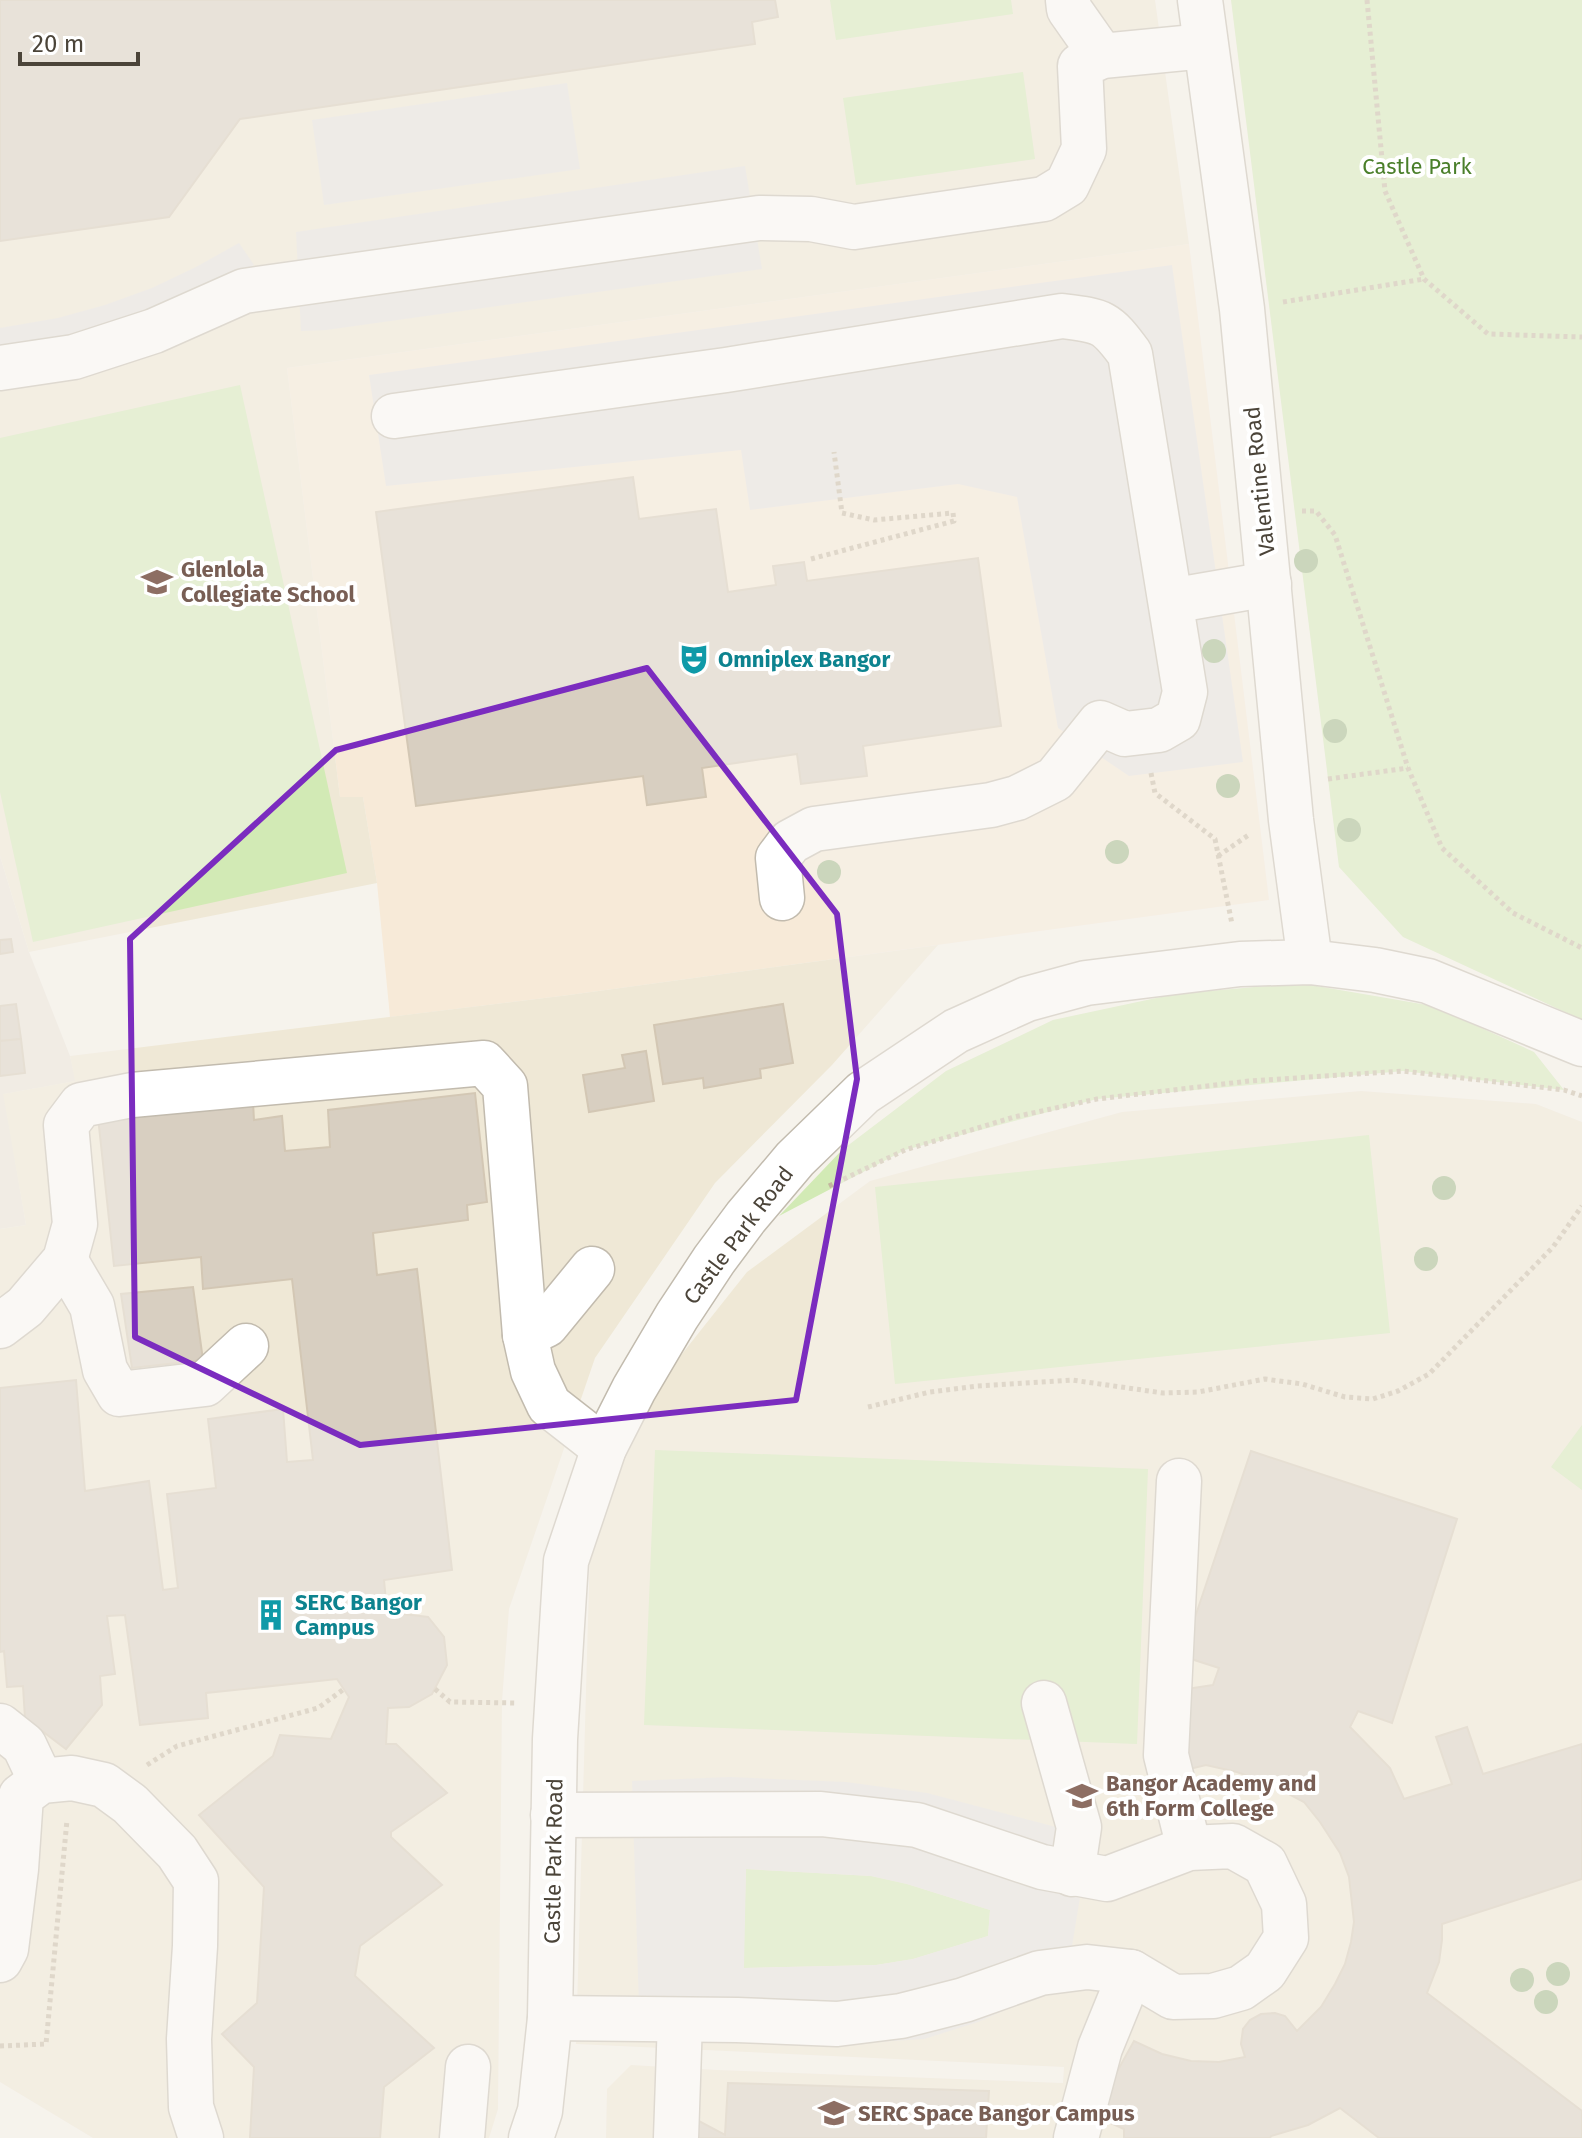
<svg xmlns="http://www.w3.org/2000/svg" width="1582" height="2138" font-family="'Fira Sans',sans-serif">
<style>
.residential{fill:#eae5da}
.commercial{fill:#f7ead8}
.education{fill:#efe8d6}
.green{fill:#d2eab5}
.parking{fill:#e5e3e0;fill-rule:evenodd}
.building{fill:#d8cfc1;stroke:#d3c7b4;stroke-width:2}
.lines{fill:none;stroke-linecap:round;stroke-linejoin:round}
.minor-casing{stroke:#c2bbae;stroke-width:47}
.path{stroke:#c4b79f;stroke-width:5;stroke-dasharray:4 4;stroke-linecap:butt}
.minor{stroke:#fff;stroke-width:44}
.tree{fill:#97b381}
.marked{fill:none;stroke:#7b2cbf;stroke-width:6;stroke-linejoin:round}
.labels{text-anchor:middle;stroke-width:8;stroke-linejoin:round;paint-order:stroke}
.park-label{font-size:22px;fill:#4a7f2a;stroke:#fff}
.street-label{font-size:22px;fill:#4b4439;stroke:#fff}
.education-label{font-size:22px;font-weight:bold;fill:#785e54;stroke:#fff;text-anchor:start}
.culture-label{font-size:22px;font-weight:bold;fill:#0d838f;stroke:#fff;text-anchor:start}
</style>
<rect width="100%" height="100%" fill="#f6f3ec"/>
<path class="residential" d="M0 856 29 952 70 1056 76 1081 4 1094 26 1225 0 1229Z"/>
<path class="commercial" d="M1189 244 1269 900 569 995 390 1017 377 883 363 797H340L287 368Z"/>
<g class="education">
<path d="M0 0H1155L1189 244 287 368 340 797H363L377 883 29 952 0 856Z"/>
<path d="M938 945 832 1065 715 1183 595 1358 509 1609 502 1701 498 2109 489 2138H93L0 2082V1229L26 1225 3 1094 75 1081 70 1056 569 995Z"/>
<path d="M1361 1091 1536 1104 1582 1122V2138H606L607 2089 631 2065 717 2070 1063 2083 1064 2067 576 2044 590 1549 647 1398 747 1272 870 1181 1122 1112Z"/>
</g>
<g class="green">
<path d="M830 0H1011L1013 14 836 40Z"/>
<path d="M1231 0H1582V1020L1403 937 1339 867Z"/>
<path d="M1023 72 1035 159 856 185 843 98Z"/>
<path d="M240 385 347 873 33 942 0 792V438Z"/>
<path d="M1299 983 1433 1006 1534 1052 1564 1090 1403 1071 1097 1099 905 1150 779 1216 842 1150 946 1071 1053 1020 1175 994Z"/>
<path d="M1369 1135 1390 1333 895 1384 875 1187Z"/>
<path d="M1582 1425V1490L1551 1467Z"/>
<path d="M655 1450 1148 1469 1137 1744 644 1725Z"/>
<path d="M746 1869 871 1876 907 1884 990 1910 988 1936 913 1959 876 1965 743 1968Z"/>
</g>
<g class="parking">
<path d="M567 83 580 169 324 205 312 120Z"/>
<path d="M745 166 762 269 326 330 301 331 296 232Z"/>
<path d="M239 243 254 265 207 289 111 327 0 353V328L58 318 105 305 152 288 196 267Z"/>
<path d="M1172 265 1243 762 1129 776 1058 728 1017 497 958 484 750 510 741 450 386 486 369 375Z"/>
<path d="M730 1777 846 1782 927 1793 1090 1836 1065 1989 1034 1997 978 2022 924 2039 845 2044 640 2040 632 1781ZM746 1869 871 1876 907 1884 990 1910 988 1936 913 1959 876 1965 744 1968Z"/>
</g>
<g class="building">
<path d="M0 0H775L778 17 752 22 755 44 240 119 169 217 0 241Z"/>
<path d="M633 477 639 519 716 509 728 592 776 585 773 566 804 562 807 581 978 558 1001 726 863 746 867 776 801 784 797 754 702 768 706 797 647 805 643 776 416 806 376 512Z"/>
<path d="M11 939 13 952 0 954V940Z"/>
<path d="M16 1004 21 1039 0 1041V1006Z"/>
<path d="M783 1004 793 1063 760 1069 761 1078 704 1088 703 1078 663 1084 654 1025Z"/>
<path d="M21 1039 25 1073 0 1076V1041Z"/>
<path d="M646 1051 654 1101 589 1112 583 1075 625 1068 622 1055Z"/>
<path d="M475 1093 487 1202 467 1205 468 1220 373 1233 377 1275 417 1269 452 1570 384 1580 387 1612 428 1617 444 1637 447 1665 432 1694 409 1707 388 1708 386 1744H396L447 1793 391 1832V1837L442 1885 360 1946 355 1976 434 2048 384 2087 380 2138H250L254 2067 222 2034 257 2003 264 1887 199 1815 273 1756 280 1735 331 1739 349 1697 337 1679 206 1693 208 1718 140 1725 125 1615 107 1616 115 1674 100 1676 102 1705 66 1749 25 1718 23 1686 7 1687 4 1651 0 1652V1388L76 1380 85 1491 149 1481 163 1590 178 1588 167 1494 216 1488 208 1419 283 1409 287 1462 313 1460 292 1279 203 1289 201 1257 114 1266 98 1117 253 1102 254 1120 282 1116 285 1151 330 1147 328 1110Z"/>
<path d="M193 1287 203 1360 132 1368 121 1294Z"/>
<path d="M1251 1451 1457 1519 1392 1723 1358 1711 1350 1727 1390 1768 1404 1799 1452 1784 1436 1737 1467 1727 1483 1774 1582 1744V1879L1442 1924V1940L1439 1962 1427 1993 1582 2111V2138H1379L1340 2108 1308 2125 1271 2136 1270 2138H1124V2129L1093 2115 1134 2041 1162 2054 1191 2061 1219 2062 1245 2057 1241 2044 1243 2029 1250 2020 1261 2014 1275 2013 1285 2016 1297 2031 1321 2007 1335 1984 1345 1964 1351 1942 1354 1922 1349 1877 1340 1853 1320 1822 1304 1802 1270 1784 1237 1772 1206 1765 1185 1770 1173 1691 1213 1685 1219 1668 1182 1656Z"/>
<path d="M728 2083 989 2091 986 2138H692L684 2113 725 2135Z"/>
</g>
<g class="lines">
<defs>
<g id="minor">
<path d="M1068 0 1069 9 1102 56"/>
<path d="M1200 0 1242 309 1291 820 1310 962"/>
<path d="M0 368 74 357 154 331 244 291 759 218 811 219 854 227 1044 199 1067 185 1084 149 1080 66 1102 56 1205 46"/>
<path d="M394 416 726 370 1062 316C1102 321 1106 321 1130 354L1185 692 1178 719 1159 730 1125 734 1100 723 1055 779 1017 798 991 805 814 829 790 842 778 858 782 898"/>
<path d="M1171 601 1269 584"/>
<path d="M65 1260 92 1306 105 1370 119 1394 205 1384 246 1346"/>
<path d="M0 1326 25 1307 65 1260 75 1224 66 1125 81 1105 132 1095 484 1063 505 1086 525 1335 533 1371 549 1405 604 1448"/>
<path d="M525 1335 546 1325 592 1269"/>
<path d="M1179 1481 1166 1755 1189 1848"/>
<path d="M1044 1703 1079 1827 1072 1874"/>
<path d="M0 1726 24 1745 41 1781"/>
<path d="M0 1960 6 1949 16 1869 21 1796 41 1781 72 1778 104 1785 130 1804 177 1852 196 1881 195 1946 189 2039 191 2107 201 2138"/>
<path d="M550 2018 737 2020 837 2024 901 2016 964 2000 1040 1973 1087 1967 1131 1972 1173 1997 1213 1996 1241 1988 1265 1971 1286 1938 1284 1904 1265 1864 1233 1846 1189 1848 1107 1879 1042 1867 917 1825 821 1814 553 1815"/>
<path d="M462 2138 468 2067"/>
<path d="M531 2138 540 2111 550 2018 555 1739 566 1561 604 1448 634 1389 677 1316 714 1260 746 1217 795 1159 863 1093 956 1031 1027 999 1086 983 1240 964 1310 962 1375 970 1428 981 1582 1044"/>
<path d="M676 2138 680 2020"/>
<path d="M1076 2138 1100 2048 1131 1972"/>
</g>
</defs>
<use href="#minor" class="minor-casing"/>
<g class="path">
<path d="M1367 0 1385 191 1424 279 1488 334 1582 337"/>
<path d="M1283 302 1424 279"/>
<path d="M1302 511H1316L1335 535 1408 768 1442 848 1513 913 1582 948"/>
<path d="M811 559 954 521 953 513 874 520 842 513 834 452"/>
<path d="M1151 773 1155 793 1215 839 1232 924"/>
<path d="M1328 779 1408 768"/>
<path d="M1218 856 1250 834"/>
<path d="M829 1186 905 1150 1014 1117 1097 1099 1249 1081 1403 1071 1564 1090 1582 1096"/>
<path d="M868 1407 930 1392 977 1386 1072 1380 1163 1393 1198 1392 1265 1379 1302 1384 1345 1397 1373 1399 1398 1391 1429 1374 1553 1247 1582 1206"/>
<path d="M435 1689 450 1702 516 1703"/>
<path d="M147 1765 177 1746 318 1708 344 1689"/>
<path d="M0 2046 46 2044 67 1820"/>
</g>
<use href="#minor" class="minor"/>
</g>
<g class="tree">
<circle cx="1306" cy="561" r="12"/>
<circle cx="1214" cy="651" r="12"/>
<circle cx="1335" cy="731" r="12"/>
<circle cx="1228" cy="786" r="12"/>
<circle cx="1349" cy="830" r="12"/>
<circle cx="1117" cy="852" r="12"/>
<circle cx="829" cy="872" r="12"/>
<circle cx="1444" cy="1188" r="12"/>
<circle cx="1426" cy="1259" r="12"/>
<circle cx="1558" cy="1974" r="12"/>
<circle cx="1522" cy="1980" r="12"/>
<circle cx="1546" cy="2002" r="12"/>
</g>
<path d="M0 0H1582V2138H0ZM647 668 837 914 857 1079 796 1400 360 1445 135 1337 130 939 336 750Z" fill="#f6f3ec" fill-opacity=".55" fill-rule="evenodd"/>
<path class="marked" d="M647 668 837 914 857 1079 796 1400 360 1445 135 1337 130 939 336 750Z"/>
<defs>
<symbol id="school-bare" viewBox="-9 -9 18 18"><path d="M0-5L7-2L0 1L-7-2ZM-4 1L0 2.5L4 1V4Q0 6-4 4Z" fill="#8d6e63" stroke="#fff" stroke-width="2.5" paint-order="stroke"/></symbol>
<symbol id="theatre-bare" viewBox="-9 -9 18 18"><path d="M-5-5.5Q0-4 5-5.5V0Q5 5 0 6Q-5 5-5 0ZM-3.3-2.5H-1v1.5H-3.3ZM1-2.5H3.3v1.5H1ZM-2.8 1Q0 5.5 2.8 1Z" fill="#0f9aa8" stroke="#fff" stroke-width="2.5" paint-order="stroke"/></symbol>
<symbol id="building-bare" viewBox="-9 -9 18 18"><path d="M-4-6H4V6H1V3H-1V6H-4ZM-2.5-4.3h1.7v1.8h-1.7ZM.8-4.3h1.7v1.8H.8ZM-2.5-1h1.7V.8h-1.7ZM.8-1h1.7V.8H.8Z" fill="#0f9aa8" stroke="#fff" stroke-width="2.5" paint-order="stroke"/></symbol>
<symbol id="university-bare" viewBox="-9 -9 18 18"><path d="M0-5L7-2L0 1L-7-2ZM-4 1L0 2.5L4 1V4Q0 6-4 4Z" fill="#8d6e63" stroke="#fff" stroke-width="2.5" paint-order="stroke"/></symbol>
</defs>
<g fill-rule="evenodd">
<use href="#school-bare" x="135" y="560" width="44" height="44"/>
<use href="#theatre-bare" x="672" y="637" width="44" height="44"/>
<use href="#building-bare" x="249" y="1593" width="44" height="44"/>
<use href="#school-bare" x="1060" y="1774" width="44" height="44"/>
<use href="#university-bare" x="812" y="2091" width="44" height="44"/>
</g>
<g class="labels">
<g class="park-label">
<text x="1417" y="174">Castle Park</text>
</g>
<g class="street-label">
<text transform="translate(1259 481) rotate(-96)" y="8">Valentine Road</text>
<text transform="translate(738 1235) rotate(-53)" y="8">Castle Park Road</text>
<text transform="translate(553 1861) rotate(-89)" y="8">Castle Park Road</text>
</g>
<g class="education-label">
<text x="181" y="577">Glenlola<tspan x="181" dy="25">Collegiate School</tspan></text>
<text x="1106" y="1791">Bangor Academy and<tspan x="1106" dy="25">6th Form College</tspan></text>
<text x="858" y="2121">SERC Space Bangor Campus</text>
</g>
<g class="culture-label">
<text x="718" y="667">Omniplex Bangor</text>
<text x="295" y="1610">SERC Bangor<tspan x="295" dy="25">Campus</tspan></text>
</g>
</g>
<path d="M20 52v12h118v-12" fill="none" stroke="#4b4439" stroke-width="4"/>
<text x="32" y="52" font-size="24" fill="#4b4439" stroke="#ffffff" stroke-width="6" paint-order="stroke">20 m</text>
</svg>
